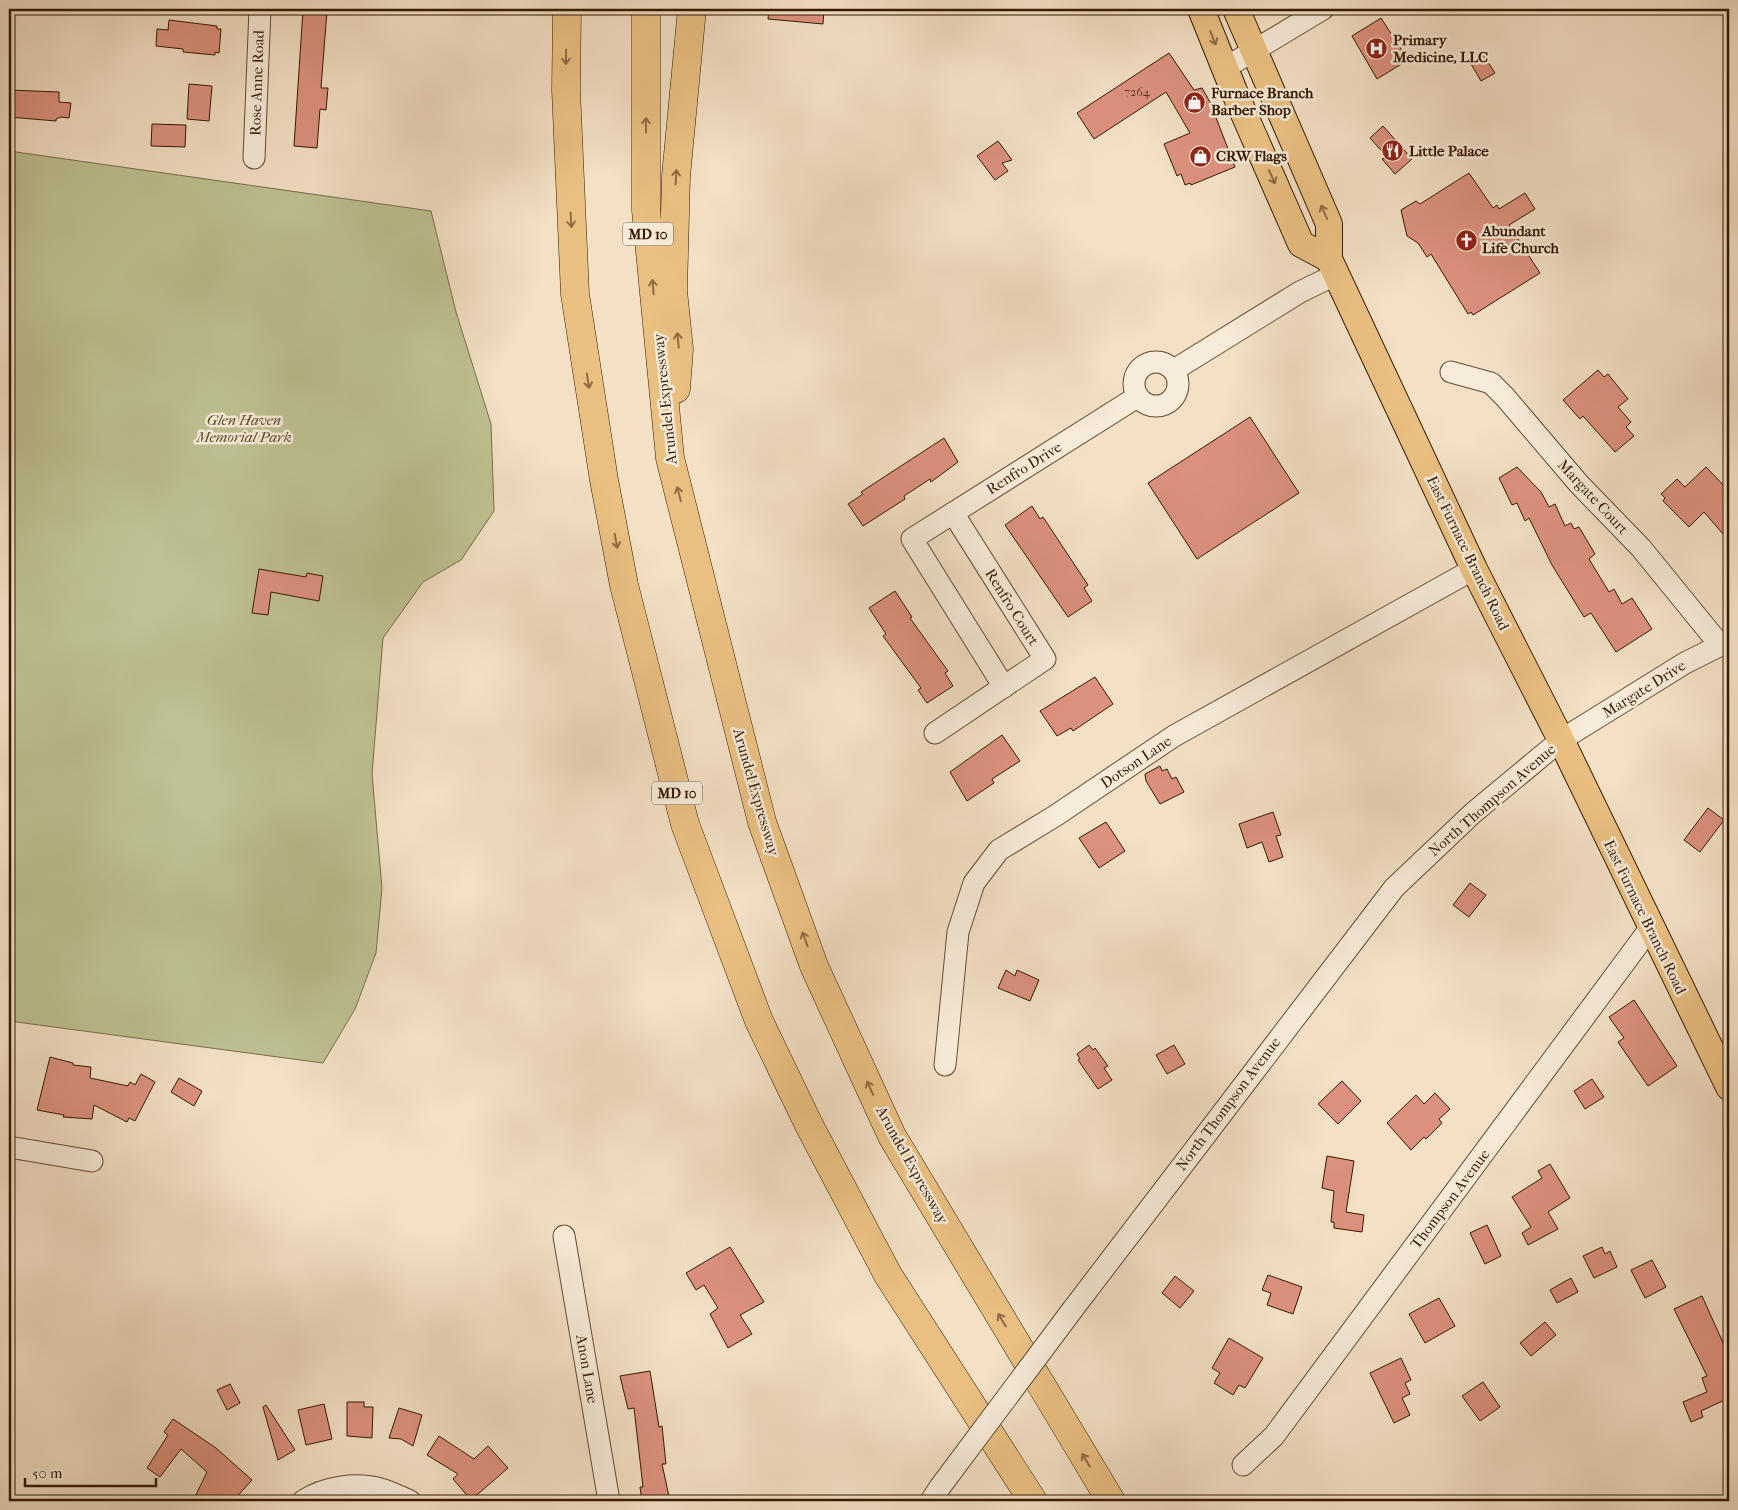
<svg xmlns="http://www.w3.org/2000/svg" width="1738" height="1510" font-family="'IM FELL French Canon',serif">
<style>
.green{fill:#bec192;stroke:#7a6d4a}
.building{fill:#dc917e;stroke:#351901}
.lines{fill:none;stroke-linecap:round;stroke-linejoin:round}
.minor-casing{stroke:#644b32;stroke-width:23}
.major-casing{stroke:#351901;stroke-width:28}
.highway-casing{stroke:#351901;stroke-width:29}
.minor{stroke:#f7ebd9;stroke-width:21}
.major{stroke:#eac082;stroke-width:26}
.highway{stroke:#eac082;stroke-width:28}
.minor-bridge-casing{stroke:#644b32;stroke-width:23;stroke-linecap:butt}
.minor-bridge{stroke:#f7ebd9;stroke-width:21}
.oneway{stroke:#906c42}
.labels{text-anchor:middle;stroke-width:5;stroke-linejoin:round;paint-order:stroke}
.number-label{font-size:12px;fill:#5f3720}
.shield{fill:#f7ebd9;stroke:#6f5842;stroke-width:1}
.shield-label{font-size:14px;font-weight:bold;fill:#351901}
.poi-label{font-size:15px;font-weight:bold;fill:#351901;stroke:#f7ebd9;text-anchor:start}
.street-label{font-size:15px;fill:#351901;stroke:#f7ebd9}
.park-label{font-size:15px;font-style:italic;fill:#5e4b2c;stroke:#f7ebd9}
</style>
<rect width="100%" height="100%" fill="#f3e0c5"/>
<filter id="stains"><feTurbulence type="fractalNoise" baseFrequency=".004" numOctaves="4"/><feColorMatrix values="0 0 0 0 .2 0 0 0 0 .09 0 0 0 0 .02 0 0 0 .5 -.17"/></filter>
<radialGradient id="worn" r=".72"><stop offset=".6" stop-color="#630" stop-opacity="0"/><stop offset="1" stop-color="#630" stop-opacity=".3"/></radialGradient>
<path class="green" d="M9 151 431 211 456 312 491 424 494 511 461 560 423 582 383 638 372 774 382 888 376 953 355 1009 323 1063 9 1021Z"/>
<g class="building">
<path d="M769 9H824L823 24 768 19Z"/>
<path d="M303 10 327 11 321 88H328L326 110 320 109 317 148 294 146Z"/>
<path d="M1381 18 1408 60 1377 79 1352 36Z"/>
<path d="M169 20 217 26V29H221L219 53 215 52V55L183 52V49L156 46 157 29 168 30Z"/>
<path d="M1169 53 1194 90 1202 88 1210 102 1235 167 1191 185 1190 183 1185 185 1181 174 1177 176 1164 144 1190 133 1166 92 1094 139 1077 113Z"/>
<path d="M1484 56 1495 73 1481 81 1471 64Z"/>
<path d="M189 84 212 86 209 121 187 119Z"/>
<path d="M9 90 59 92V102L71 103 69 118 61 117 56 119V121L9 117Z"/>
<path d="M152 124 186 125 185 147 151 146Z"/>
<path d="M1383 126 1412 159 1395 174 1382 159 1387 157 1370 138Z"/>
<path d="M998 141 1012 160 1002 163 1008 171 995 180 977 156Z"/>
<path d="M1469 173 1493 208 1497 205 1499 209 1525 193 1535 209 1509 225 1540 273 1473 315 1471 312 1468 314 1431 254 1427 257 1418 243 1407 236 1401 210 1416 201 1420 204Z"/>
<path d="M1598 370 1604 377 1608 374 1628 399 1618 407 1631 422 1626 427 1634 436 1615 452 1583 416 1580 419 1563 400Z"/>
<path d="M1250 417 1299 493 1197 559 1148 483Z"/>
<path d="M944 438 958 462 931 482 930 479 904 496 905 499 863 526 848 504 863 494 861 492Z"/>
<path d="M1517 467 1541 492 1549 507 1555 504 1565 526 1571 523 1574 529 1579 527 1595 554 1589 559 1609 592 1614 589 1622 604 1632 598 1652 629 1616 652 1591 613 1584 617 1552 565 1529 518 1525 521 1517 503 1512 505 1499 478Z"/>
<path d="M1706 467 1729 491V541L1704 512 1689 527 1663 501 1665 498 1661 494 1677 479 1685 487Z"/>
<path d="M1032 506 1040 519 1043 517 1088 585 1084 588 1092 601 1068 617 1005 525Z"/>
<path d="M259 569 306 577 307 573 323 576 319 601 271 592 268 615 252 613Z"/>
<path d="M895 591 912 617 910 618 948 671 945 673 953 686 927 703 918 690 921 688 883 636 886 634 869 608Z"/>
<path d="M1095 677 1113 704 1073 731 1071 728 1057 736 1040 711Z"/>
<path d="M1002 735 1020 761 992 779 994 783 967 801 950 772Z"/>
<path d="M1160 766 1162 771 1167 769 1172 779 1176 777 1184 792 1160 804 1146 781 1145 774Z"/>
<path d="M1708 808 1724 820 1700 852 1684 840Z"/>
<path d="M1273 812 1281 835 1276 836 1283 857 1269 862 1262 842 1247 848 1239 824Z"/>
<path d="M1106 822 1125 851 1099 868 1079 838Z"/>
<path d="M1470 883 1486 895 1469 917 1453 905Z"/>
<path d="M1006 970 1015 976 1017 970 1039 980 1030 1001 998 988Z"/>
<path d="M1634 1000 1677 1066 1648 1086 1618 1042 1624 1038 1609 1017Z"/>
<path d="M1089 1045 1093 1050 1095 1048 1108 1066 1104 1068 1112 1080 1098 1089 1078 1060 1080 1059 1077 1054Z"/>
<path d="M1174 1045 1185 1064 1167 1074 1156 1055Z"/>
<path d="M50 1057 73 1063V1065L91 1067 90 1078 128 1086 130 1082 135 1085 141 1074 155 1082 135 1121 129 1118 127 1122 94 1105 92 1119 63 1117 64 1115 37 1110Z"/>
<path d="M179 1078 202 1091 194 1106 171 1092Z"/>
<path d="M1592 1079 1604 1097 1585 1109 1574 1091Z"/>
<path d="M1342 1081 1361 1101 1338 1124 1318 1104Z"/>
<path d="M1435 1093 1450 1109 1439 1119 1442 1123 1426 1139 1424 1137 1411 1150 1387 1123 1416 1095 1424 1104Z"/>
<path d="M1327 1156 1354 1161 1346 1212 1364 1215 1362 1232 1334 1228V1222H1331L1334 1191 1322 1188Z"/>
<path d="M1550 1164 1570 1198 1548 1212 1558 1229 1528 1245 1522 1233 1531 1227 1512 1197 1542 1178 1538 1171Z"/>
<path d="M1487 1225 1501 1256 1485 1264 1470 1233Z"/>
<path d="M730 1247 764 1302 740 1315 752 1334 728 1348 710 1314 718 1308 704 1285 696 1290 686 1273Z"/>
<path d="M1602 1247 1605 1254 1610 1251 1617 1267 1594 1278 1583 1256Z"/>
<path d="M1652 1260 1666 1287 1645 1298 1631 1270Z"/>
<path d="M1268 1275 1302 1287 1293 1314 1267 1305 1271 1293 1262 1290Z"/>
<path d="M1175 1276 1194 1291 1180 1308 1162 1293Z"/>
<path d="M1571 1278 1578 1292 1557 1303 1550 1290Z"/>
<path d="M1702 1296 1729 1356V1398L1701 1411 1703 1417 1691 1422 1683 1402 1707 1392 1702 1378 1707 1376 1674 1309Z"/>
<path d="M1439 1298 1455 1326 1425 1343 1409 1314Z"/>
<path d="M1545 1322 1556 1335 1531 1356 1520 1343Z"/>
<path d="M1229 1338 1263 1358 1245 1388 1239 1385 1233 1395 1214 1383 1220 1373 1212 1368Z"/>
<path d="M1401 1358 1411 1380 1405 1383 1410 1394 1402 1398 1410 1415 1394 1423 1370 1373Z"/>
<path d="M650 1371 659 1427 662 1426 666 1464H662L670 1501H642L640 1487H643L634 1408 628 1409 620 1376Z"/>
<path d="M1483 1382 1500 1407 1480 1421 1462 1396Z"/>
<path d="M230 1384 240 1403 227 1410 217 1390Z"/>
<path d="M347 1402H364V1407H373L372 1438 347 1436Z"/>
<path d="M324 1404 332 1439 306 1445 298 1410Z"/>
<path d="M266 1405 295 1450 278 1460 263 1407Z"/>
<path d="M399 1408 422 1415 413 1446 401 1439 389 1438Z"/>
<path d="M173 1419 216 1448 252 1480 233 1501H193L207 1472 181 1449 160 1477 147 1468 168 1435 164 1432Z"/>
<path d="M439 1436 474 1459 488 1446 508 1468 471 1500 453 1479 458 1474 427 1455Z"/>
</g>
<g class="lines">
<defs>
<g id="minor">
<path d="M1225 68 1323 9"/>
<path d="M254 158 260 9"/>
<circle cx="1156" cy="384" r="22"/>
<path d="M1174 370 1300 292 1337 274"/>
<path d="M1451 372 1491 383 1505 397 1579 484 1641 548 1720 645"/>
<path d="M1004 687 912 539 1137 397"/>
<path d="M935 733 1045 659 953 513"/>
<path d="M945 1065 958 932 974 883 999 850 1055 816 1174 736 1474 569"/>
<path d="M9 1147 92 1161"/>
<path d="M564 1236 609 1501"/>
<path d="M1073 1309 1394 888 1473 813 1561 740 1685 663 1729 641"/>
<path d="M1243 1465 1274 1436 1651 927"/>
<path d="M303 1501C324 1487 356 1482 381 1489 391 1492 401 1497 410 1501"/>
<path d="M931 1501 940 1487"/>
</g>
<g id="major">
<path d="M1201 9 1234 91 1301 244 1329 259"/>
<path d="M1236 9 1329 224V259L1474 569 1561 740 1729 1087"/>
</g>
<g id="highway">
<path d="M567 9 566 90 575 294 604 480 624 585 685 824 759 1021 809 1125 888 1275 1033 1501"/>
<path d="M646 9V210L670 458 762 822 814 966 892 1136 1111 1501"/>
<path d="M676 389 679 349 673 291 676 176 692 9"/>
</g>
</defs>
<use href="#minor" class="minor-casing"/>
<use href="#major" class="major-casing"/>
<use href="#highway" class="highway-casing"/>
<use href="#minor" class="minor"/>
<use href="#major" class="major"/>
<use href="#highway" class="highway"/>
<defs>
<path id="minor-bridge" d="M940 1487 1073 1309"/>
</defs>
<use href="#minor-bridge" class="minor-bridge-casing"/>
<use href="#minor-bridge" class="minor-bridge"/>
</g>
<defs><path id="oneway-shaft" d="M-6 0H5M1.5-3L5.5 0L1.5 3" fill="none" stroke-width="1.6" stroke-linecap="round" stroke-linejoin="round" transform="scale(1.25)"/></defs>
<g class="oneway">
<use href="#oneway-shaft" transform="translate(1213 38) rotate(68)"/>
<use href="#oneway-shaft" transform="translate(566 57) rotate(91)"/>
<use href="#oneway-shaft" transform="translate(646 125) rotate(-90)"/>
<use href="#oneway-shaft" transform="translate(676 177) rotate(-87)"/>
<use href="#oneway-shaft" transform="translate(1272 177) rotate(66)"/>
<use href="#oneway-shaft" transform="translate(1324 212) rotate(-114)"/>
<use href="#oneway-shaft" transform="translate(571 220) rotate(87)"/>
<use href="#oneway-shaft" transform="translate(653 287) rotate(-95)"/>
<use href="#oneway-shaft" transform="translate(678 340) rotate(-96)"/>
<use href="#oneway-shaft" transform="translate(588 381) rotate(81)"/>
<use href="#oneway-shaft" transform="translate(679 494) rotate(-105)"/>
<use href="#oneway-shaft" transform="translate(616 541) rotate(79)"/>
<use href="#oneway-shaft" transform="translate(805 939) rotate(-110)"/>
<use href="#oneway-shaft" transform="translate(870 1088) rotate(-115)"/>
<use href="#oneway-shaft" transform="translate(1002 1320) rotate(-121)"/>
<use href="#oneway-shaft" transform="translate(1086 1460) rotate(-121)"/>
</g>
<defs>
<symbol id="hospital-disc" viewBox="-11 -11 22 22"><circle r="9.5" fill="#8f2418" stroke="#f7ebd9"/><path d="M-5-5h3v3.5h4V-5h3V5h-3V1.5h-4V5h-3Z" fill="#fff"/></symbol>
<symbol id="shop-disc" viewBox="-11 -11 22 22"><circle r="9.5" fill="#8f2418" stroke="#f7ebd9"/><path d="M-5-2.5h2.3a2.7 3.5 0 0 1 5.4 0H5L5.5 6h-11ZM-1.5-2.5h3a1.5 2.3 0 0 0-3 0Z" fill="#fff"/></symbol>
<symbol id="restaurant-disc" viewBox="-11 -11 22 22"><circle r="9.5" fill="#8f2418" stroke="#f7ebd9"/><path d="M-5-6h1v4h1v-4h1v4h1v-4h1v5L-1.5 .5V6h-2V.5L-5-1ZM5-6V6H3V1.5H1.5Q1.5-4 5-6Z" fill="#fff"/></symbol>
<symbol id="church-disc" viewBox="-11 -11 22 22"><circle r="9.5" fill="#8f2418" stroke="#f7ebd9"/><path d="M-1.2-6h2.4v3.5h3.3v2.4h-3.3V6h-2.4V-.1h-3.3v-2.4h3.3Z" fill="#fff"/></symbol>
</defs>
<g fill-rule="evenodd">
<use href="#hospital-disc" x="1364" y="36" width="25" height="25"/>
<use href="#shop-disc" x="1182" y="90" width="25" height="25"/>
<use href="#restaurant-disc" x="1380" y="138" width="25" height="25"/>
<use href="#shop-disc" x="1188" y="144" width="25" height="25"/>
<use href="#church-disc" x="1454" y="228" width="25" height="25"/>
</g>
<g class="labels">
<g class="number-label">
<text x="1137" y="96">7264</text>
</g>
<g class="shield">
<rect x="623" y="222.5" width="50" height="23" rx="4"/>
<rect x="652" y="781.5" width="50" height="23" rx="4"/>
</g>
<g class="shield-label">
<text x="648" y="239">MD 10</text>
<text x="677" y="798">MD 10</text>
</g>
<g class="poi-label">
<text x="1393" y="45">Primary<tspan x="1393" dy="17">Medicine, LLC</tspan></text>
<text x="1211" y="98">Furnace Branch<tspan x="1211" dy="17">Barber Shop</tspan></text>
<text x="1409" y="156">Little Palace</text>
<text x="1216" y="161">CRW Flags</text>
<text x="1482" y="236">Abundant<tspan x="1482" dy="17">Life Church</tspan></text>
</g>
<g class="street-label">
<text transform="translate(257 83) rotate(-88)" y="5">Rose Anne Road</text>
<text transform="translate(665 399) rotate(-96)" y="5">Arundel Expressway</text>
<text transform="translate(1024 468) rotate(-32)" y="5">Renfro Drive</text>
<text transform="translate(1593 497) rotate(47)" y="5">Margate Court</text>
<text transform="translate(1468 553) rotate(64)" y="5">East Furnace Branch Road</text>
<text transform="translate(1012 607) rotate(58)" y="5">Renfro Court</text>
<text transform="translate(1644 689) rotate(-32)" y="5">Margate Drive</text>
<text transform="translate(1136 762) rotate(-34)" y="5">Dotson Lane</text>
<text transform="translate(756 792) rotate(74)" y="5">Arundel Expressway</text>
<text transform="translate(1492 800) rotate(-41)" y="5">North Thompson Avenue</text>
<text transform="translate(1645 917) rotate(64)" y="5">East Furnace Branch Road</text>
<text transform="translate(1228 1104) rotate(-53)" y="5">North Thompson Avenue</text>
<text transform="translate(912 1165) rotate(61)" y="5">Arundel Expressway</text>
<text transform="translate(1450 1199) rotate(-53)" y="5">Thompson Avenue</text>
<text transform="translate(587 1369) rotate(80)" y="5">Anon Lane</text>
</g>
<g class="park-label">
<text x="244" y="425">Glen Haven<tspan x="244" dy="17">Memorial Park</tspan></text>
</g>
</g>
<rect width="1738" height="1510" fill="none" stroke="#f3e0c5" stroke-width="30"/>
<rect x="10" y="10" width="1718" height="1490" fill="none" stroke="#351901" stroke-width="2.5"/>
<rect x="15" y="15" width="1708" height="1480" fill="none" stroke="#351901"/>
<path d="M25 1478v8h131v-8" fill="none" stroke="#351901" stroke-width="2.5"/>
<text x="32" y="1478" font-size="15" fill="#351901" stroke="#f7ebd9" stroke-width="4" paint-order="stroke">50 m</text>
<rect width="100%" height="100%" filter="url(#stains)"/>
<rect width="100%" height="100%" fill="url(#worn)"/>
</svg>
